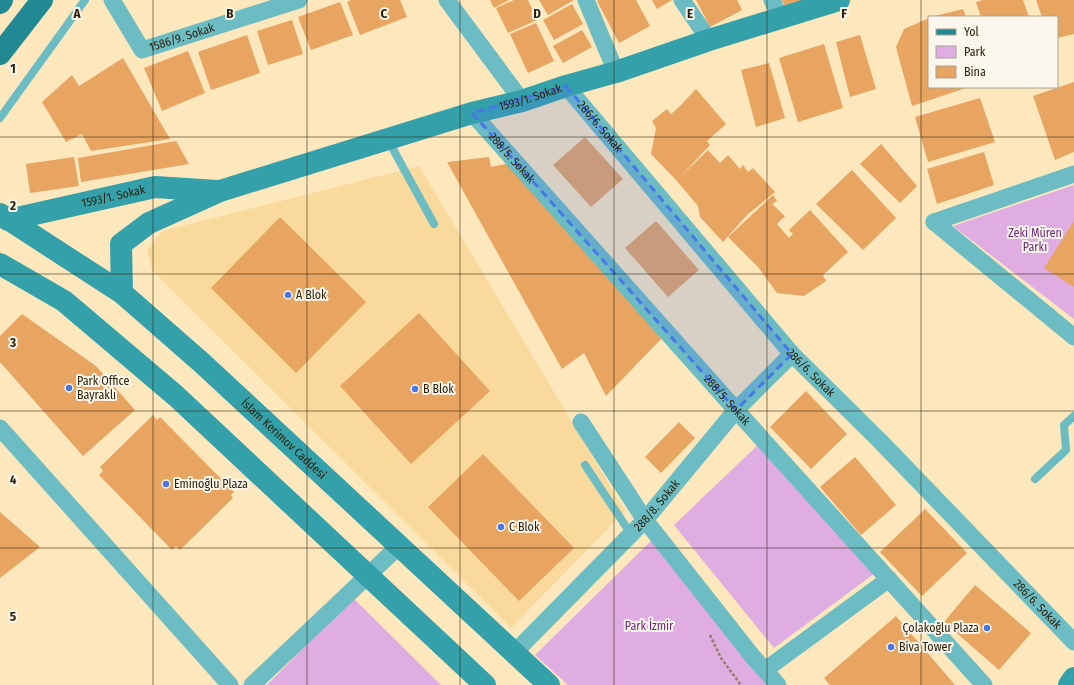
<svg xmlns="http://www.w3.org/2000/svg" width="1074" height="685" font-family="'Fira Sans Condensed',sans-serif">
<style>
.built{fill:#f9da9c}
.green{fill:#dfade2}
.building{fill:#e8a461}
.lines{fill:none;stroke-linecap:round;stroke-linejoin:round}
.path{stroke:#8f8060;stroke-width:2.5;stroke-dasharray:3 2;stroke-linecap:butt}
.lane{stroke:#6cbcc4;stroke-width:8}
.street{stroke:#6cbcc4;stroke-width:17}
.secondary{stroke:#34a0aa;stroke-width:22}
.primary{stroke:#218992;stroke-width:22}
.marked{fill:#4777e9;fill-opacity:0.2;stroke:#4777e9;stroke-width:3;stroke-dasharray:8 5;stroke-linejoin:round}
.grid{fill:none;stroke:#2c220c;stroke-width:1;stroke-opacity:0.55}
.poi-dot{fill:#4777e9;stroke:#fcf7ec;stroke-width:1.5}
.labels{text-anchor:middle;stroke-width:4;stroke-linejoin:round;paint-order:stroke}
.street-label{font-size:12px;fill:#2c220c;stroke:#fcf7ec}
.park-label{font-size:12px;fill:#702677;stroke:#fcf7ec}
.poi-label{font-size:12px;fill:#2c220c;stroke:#fcf7ec;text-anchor:start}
.grid-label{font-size:13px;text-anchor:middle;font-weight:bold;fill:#2c220c;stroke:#fcf7ec;stroke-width:4;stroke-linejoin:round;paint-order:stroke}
</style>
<rect width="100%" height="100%" fill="#fde7bc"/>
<path class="built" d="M419 166 625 511 511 628 152 270 147 250 162 231Z"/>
<g class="green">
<path d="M1074 185V319L953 226Z"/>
<path d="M760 443 875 573 774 648 674 525Z"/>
<path d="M654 538 767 685H568L535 655Z"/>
<path d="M353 598 441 685H267Z"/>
</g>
<g class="building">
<path d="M351 0H400L407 17 360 35 347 2Z"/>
<path d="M490 0H509L494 8Z"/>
<path d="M514 0H528L537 20 508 33 496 8Z"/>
<path d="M539 0H574L548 15Z"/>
<path d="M599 0H636L650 26 619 43 597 1Z"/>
<path d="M652 0H672L657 9Z"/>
<path d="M696 0H737L742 10 710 27Z"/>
<path d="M782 0H812L788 12Z"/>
<path d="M983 0H1023L1029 17H981L976 2Z"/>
<path d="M1036 0H1074V34L1057 38V17H1042Z"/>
<path d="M340 2 353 35 311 50 298 17Z"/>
<path d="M572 4 583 24 554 40 543 20Z"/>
<path d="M963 9 966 17H935V16Z"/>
<path d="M929 18V87H969L912 106 896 47 904 29Z"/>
<path d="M292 20 303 54 268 65 257 31Z"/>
<path d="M536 23 554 61 528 73 510 34Z"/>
<path d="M582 30 592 47 563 63 553 46Z"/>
<path d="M247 35 260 73 211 90 198 52Z"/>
<path d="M860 35 876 89 850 97 836 42Z"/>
<path d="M824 44 843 108 798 122 779 58Z"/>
<path d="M188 51 205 93 162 111 144 68Z"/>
<path d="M123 58 170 139 91 151 82 134 66 142 42 102 72 75 79 86Z"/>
<path d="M769 63 785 118 756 127 741 70Z"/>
<path d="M1074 82V152L1055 160 1033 96Z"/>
<path d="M696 89 726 124 707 141 710 145 681 176 708 150 720 163 728 155 740 169 743 165 748 172 753 168 775 192 747 215 723 242 700 217 698 206 676 180 651 154 656 128 652 121 667 109 671 114 678 108Z"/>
<path d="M980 98 995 142 928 162 915 117Z"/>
<path d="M585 137 623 179 591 207 553 165Z"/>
<path d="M176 141 189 164 81 182 78 158Z"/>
<path d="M881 144 917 186 900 203 860 164Z"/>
<path d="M984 152 994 185 937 204 927 169Z"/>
<path d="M74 157 79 186 30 193 26 164Z"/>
<path d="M489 157 491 167 510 163 662 338 606 396 584 353 562 369 447 162Z"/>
<path d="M852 170 896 218 863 250 816 204Z"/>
<path d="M773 195 777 201 772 204 785 216 777 224 789 238 793 234 789 230 810 210 848 252 823 275 826 281 804 296 777 293 758 267 728 237Z"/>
<path d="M280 217 366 302 296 373 211 288Z"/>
<path d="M656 221 699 270 668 297 625 248Z"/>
<path d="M1074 221V287L1044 268Z"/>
<path d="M419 313 490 391 411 464 340 386Z"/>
<path d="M22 314 96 366 135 410 83 456 0 362V336Z"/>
<path d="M806 391 847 434 811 469 770 427Z"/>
<path d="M153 415 157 420 160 417 234 492 231 495 233 498 180 550 176 546 172 550 99 475 103 471 100 467Z"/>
<path d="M679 422 695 438 661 473 645 457Z"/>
<path d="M483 454 574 548 519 601 428 507Z"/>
<path d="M855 457 896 505 861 535 820 487Z"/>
<path d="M925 509 967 553 922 596 880 552Z"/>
<path d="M0 512 40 547 0 578Z"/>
<path d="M975 585 1031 633 999 670 944 622Z"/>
<path d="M896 616 955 685H830L824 678Z"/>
</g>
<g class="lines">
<path class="path" d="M710 635 721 658 741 685"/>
<g class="lane">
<path d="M0 118 85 0"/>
<path d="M388 140 434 224"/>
<path d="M585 465 631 534"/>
<path d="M1035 479 1066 450 1064 425 1074 416"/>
</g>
<g class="street">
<path id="s1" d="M112 0 142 50 299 0"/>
<path d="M447 0 522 101"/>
<path d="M586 0 616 72"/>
<path d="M682 0 709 40"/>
<path d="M772 0 781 19"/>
<path id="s2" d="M566 86 792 354 880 441 1074 642"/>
<path id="s3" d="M472 113 736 410 984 685"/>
<path d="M934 222 1074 337"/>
<path d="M934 222 1074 174"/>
<path d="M581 422 645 520 753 657 778 685"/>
<path d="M0 428 230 685"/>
<path id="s4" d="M515 652 645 520 736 410 792 354"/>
<path d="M765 670 889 579"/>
<path d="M252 685 399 546"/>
</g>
<g class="secondary">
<path id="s5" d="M0 214 122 293 202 363 549 685"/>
<path id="s6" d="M8 220 155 187 217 191"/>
<path d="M0 264 64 301 176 396 485 685"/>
<path id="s7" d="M122 293 121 244 149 223 220 191 472 113 522 101 566 86 616 72 709 40 839 0"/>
<path d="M1069 685 1074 678"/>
</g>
<g class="primary">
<path d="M0 3 2 0"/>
<path d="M0 54 42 0"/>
</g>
</g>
<path class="marked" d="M566 86 792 354 736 410 472 113Z"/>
<path class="grid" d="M153 0V685M307 0V685M460 0V685M614 0V685M767 0V685M921 0V685M0 137H1074M0 274H1074M0 411H1074M0 548H1074"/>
<g class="poi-dot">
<circle cx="288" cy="295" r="4"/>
<circle cx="69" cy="388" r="4"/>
<circle cx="415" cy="389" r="4"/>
<circle cx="166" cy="484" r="4"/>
<circle cx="501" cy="527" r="4"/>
<circle cx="987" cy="628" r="4"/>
<circle cx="891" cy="647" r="4"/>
</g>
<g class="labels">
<g class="street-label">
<text dy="4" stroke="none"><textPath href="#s1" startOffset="100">1586/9. Sokak</textPath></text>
<text dy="4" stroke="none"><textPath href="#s7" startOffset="486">1593/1. Sokak</textPath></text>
<text dy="4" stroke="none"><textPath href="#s2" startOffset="53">286/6. Sokak</textPath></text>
<text dy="4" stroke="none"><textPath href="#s3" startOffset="60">288/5. Sokak</textPath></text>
<text dy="4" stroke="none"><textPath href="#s6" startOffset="108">1593/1. Sokak</textPath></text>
<text dy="4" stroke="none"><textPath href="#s2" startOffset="377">286/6. Sokak</textPath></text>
<text dy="4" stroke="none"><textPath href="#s3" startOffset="384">288/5. Sokak</textPath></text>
<text dy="4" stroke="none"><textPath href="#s5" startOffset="363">İslam Kerimov Caddesi</textPath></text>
<text dy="4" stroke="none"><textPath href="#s4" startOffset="204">288/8. Sokak</textPath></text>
<text dy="4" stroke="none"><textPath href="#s2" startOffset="701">286/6. Sokak</textPath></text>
</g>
<g class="park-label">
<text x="1035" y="237">Zeki Müren<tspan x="1035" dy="14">Parkı</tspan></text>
<text x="649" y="630">Park İzmir</text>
</g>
<g class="poi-label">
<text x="296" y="299">A Blok</text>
<text x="77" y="385">Park Office<tspan x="77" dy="14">Bayraklı</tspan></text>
<text x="423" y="393">B Blok</text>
<text x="174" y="488">Eminoğlu Plaza</text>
<text x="509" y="531">C Blok</text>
<text x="979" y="632" text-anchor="end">Çolakoğlu Plaza</text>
<text x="899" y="651">Biva Tower</text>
</g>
</g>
<g class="grid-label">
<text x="77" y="18">A</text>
<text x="230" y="18">B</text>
<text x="384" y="18">C</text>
<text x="537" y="18">D</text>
<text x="690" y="18">E</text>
<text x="844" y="18">F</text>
<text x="13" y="73">1</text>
<text x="13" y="210">2</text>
<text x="13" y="347">3</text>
<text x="13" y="484">4</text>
<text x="13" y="621">5</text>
</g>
<rect x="928" y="16" width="130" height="72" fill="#fcf7ec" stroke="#a9a292"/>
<rect x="936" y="29" width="20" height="6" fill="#218992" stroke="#a9a292"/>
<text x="964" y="36" font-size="12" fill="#2c220c">Yol</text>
<rect x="936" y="46" width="20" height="12" fill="#dfade2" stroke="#a9a292"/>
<text x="964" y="56" font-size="12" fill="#2c220c">Park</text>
<rect x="936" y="66" width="20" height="12" fill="#e8a461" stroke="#a9a292"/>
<text x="964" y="76" font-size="12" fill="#2c220c">Bina</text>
</svg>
